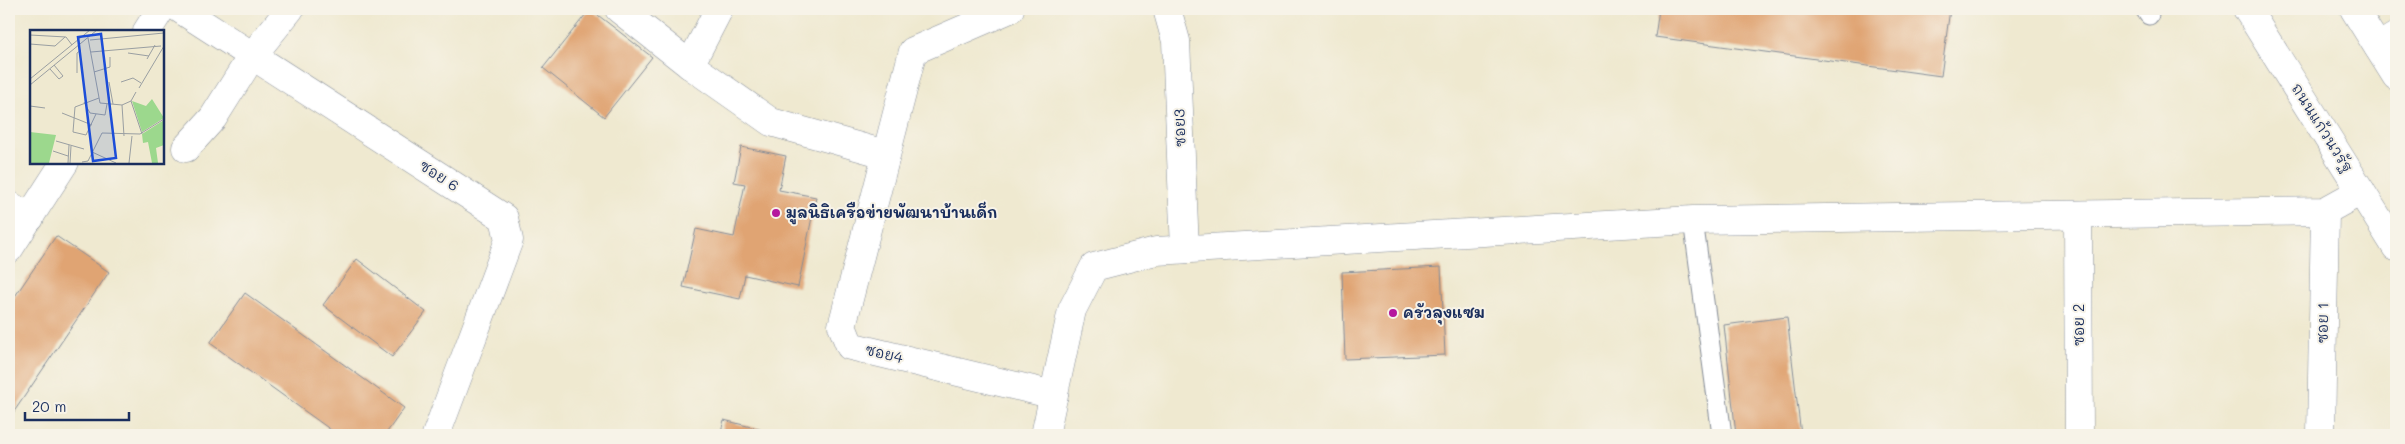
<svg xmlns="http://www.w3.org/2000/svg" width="2405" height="444" font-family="Mali,'Playpen Sans Thai',sans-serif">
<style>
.building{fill:#e0a473}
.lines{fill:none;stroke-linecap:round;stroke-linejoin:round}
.lane-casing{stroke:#858c97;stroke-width:21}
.street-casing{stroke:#858c97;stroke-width:29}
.primary-casing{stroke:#858c97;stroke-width:29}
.lane{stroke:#fff;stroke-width:19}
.street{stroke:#fff;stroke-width:28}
.primary{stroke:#fff;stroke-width:28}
.poi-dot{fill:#b5179e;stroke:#f7f3e8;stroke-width:2}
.labels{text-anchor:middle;stroke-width:4;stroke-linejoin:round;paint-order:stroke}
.street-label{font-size:15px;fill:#1b2f5e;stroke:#f7f3e8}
.poi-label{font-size:15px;font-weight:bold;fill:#1b2f5e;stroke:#f7f3e8;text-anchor:start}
.inset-road{fill:none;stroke:#9a9fa2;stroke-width:1}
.view{fill:#1d4ed8;fill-opacity:0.15;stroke:#1d4ed8;stroke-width:2.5}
.inset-edge{fill:none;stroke:#1b2f5e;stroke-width:2.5}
</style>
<rect width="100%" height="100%" fill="#f7f3e8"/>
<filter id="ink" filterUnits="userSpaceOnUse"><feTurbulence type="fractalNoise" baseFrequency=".02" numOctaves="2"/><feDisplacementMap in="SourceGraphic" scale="10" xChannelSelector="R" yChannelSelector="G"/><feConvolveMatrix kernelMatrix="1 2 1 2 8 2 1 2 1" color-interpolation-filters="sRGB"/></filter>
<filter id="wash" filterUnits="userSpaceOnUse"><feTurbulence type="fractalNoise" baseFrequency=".0096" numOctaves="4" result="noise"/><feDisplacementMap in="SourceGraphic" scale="20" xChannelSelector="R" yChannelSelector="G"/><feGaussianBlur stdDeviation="1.12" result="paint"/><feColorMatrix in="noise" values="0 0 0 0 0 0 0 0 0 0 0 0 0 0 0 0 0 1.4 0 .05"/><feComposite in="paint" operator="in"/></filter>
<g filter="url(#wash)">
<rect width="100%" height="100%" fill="#efe9d0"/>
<g id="blocks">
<g class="building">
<path d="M590 9 652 57 604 117 543 68Z"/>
<path d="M1659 9H1950L1941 76 1655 37Z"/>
<path d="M741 147 786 156 779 190 816 197 798 287 745 275 740 299 683 287 696 229 734 237 745 184 734 182Z"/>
<path d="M56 236 109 272 9 419V305Z"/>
<path d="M357 259 426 312 392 357 323 305Z"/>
<path d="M1441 267 1445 355 1345 359 1342 272Z"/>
<path d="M245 293 404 408 385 435H338L210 343Z"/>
<path d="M1787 317 1801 435H1736L1724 325Z"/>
<path d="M724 420 782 435H720Z"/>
</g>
</g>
</g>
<g filter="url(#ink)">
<use href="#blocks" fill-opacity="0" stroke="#858c97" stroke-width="1"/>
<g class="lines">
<defs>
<g id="lane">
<path d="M2145 9 2149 15"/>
<path d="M1693 220 1722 435"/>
</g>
<g id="street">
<path d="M180 9 504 218 509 240 436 435"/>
<path d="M619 9 690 65 771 122 885 154"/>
<path d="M1010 9 913 51 842 326 850 346 1054 395"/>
<path d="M1167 9 1176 41 1185 249"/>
<path d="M147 31 161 9"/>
<path d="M2378 47 2396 36"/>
<path d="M690 65 719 9"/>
<path d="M186 148 213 118 252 56 290 9"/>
<path d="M9 205 30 218"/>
<path d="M2078 215 2079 435"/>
<path d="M9 249 65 162"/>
<path d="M1045 435 1072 310 1094 267 1156 251 1693 220 2325 211 2361 191"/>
<path d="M2321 435 2325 211"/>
</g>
<g id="primary">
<path d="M2247 9 2396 247"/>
<path d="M2354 9 2396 76"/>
</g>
</defs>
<use href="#lane" class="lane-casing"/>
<use href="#street" class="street-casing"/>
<use href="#primary" class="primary-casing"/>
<use href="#lane" class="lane"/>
<use href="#street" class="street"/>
<use href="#primary" class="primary"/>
</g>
</g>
<g class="poi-dot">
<circle cx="776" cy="213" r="5"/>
<circle cx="1393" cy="313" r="5"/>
</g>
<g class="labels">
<g class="street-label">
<text transform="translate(1180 128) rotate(-92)" y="5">ซอย3</text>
<text transform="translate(2322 128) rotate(58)" y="5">ถนนแก้วนวรัฐ</text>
<text transform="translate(439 176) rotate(33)" y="5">ซอย 6</text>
<text transform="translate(2323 323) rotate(-89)" y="5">ซอย 1</text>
<text transform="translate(2079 325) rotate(-90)" y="5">ซอย 2</text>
<text transform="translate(884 354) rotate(13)" y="5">ซอย4</text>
</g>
<g class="poi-label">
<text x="786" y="218">มูลนิธิเครือข่ายพัฒนาบ้านเด็ก</text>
<text x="1403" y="318">ครัวลุงแซม</text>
</g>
</g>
<g transform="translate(30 30)">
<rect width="134" height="134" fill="#efe9d0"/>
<path d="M122 69 134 88 112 102 102 71 116 76ZM134 90V115L126 118 128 133H122L118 112 113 113 112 104ZM0 102 26 105 19 133H0Z" fill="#9cd88d"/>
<path class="inset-road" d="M0 5 36 7 42 15M58 8 70 73 92 75 101 71M60 10 134 3M0 14 25 16 35 7M61 22 131 16M98 23 119 26M117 29 125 15M20 39 29 49 33 46 24 35M64 42 80 37V27M47 43V23L51 20M0 49 60 0M79 52 83 74M91 52 103 48 111 53M0 55 67 0M109 58 134 16M106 62 101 71 112 104M54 72 60 83 75 85 77 74M92 75 94 106M0 76 15 78M32 83 62 95M66 84 56 105 43 102 45 77 69 68M26 111 54 119M23 121 38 126M62 122 86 133M52 132 58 131 72 103 110 104 134 89M38 133 39 115M40 133 41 116M99 133 102 106"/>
<path class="view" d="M71 4 86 128 63 131 48 7Z"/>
<rect width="134" height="134" class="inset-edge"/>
</g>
<rect width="2405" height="444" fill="none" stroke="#f7f3e8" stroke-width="30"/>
<path d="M25 412v8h104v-8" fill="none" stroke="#1b2f5e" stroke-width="2.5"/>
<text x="32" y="412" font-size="15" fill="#1b2f5e" stroke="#f7f3e8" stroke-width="4" paint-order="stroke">20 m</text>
</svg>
